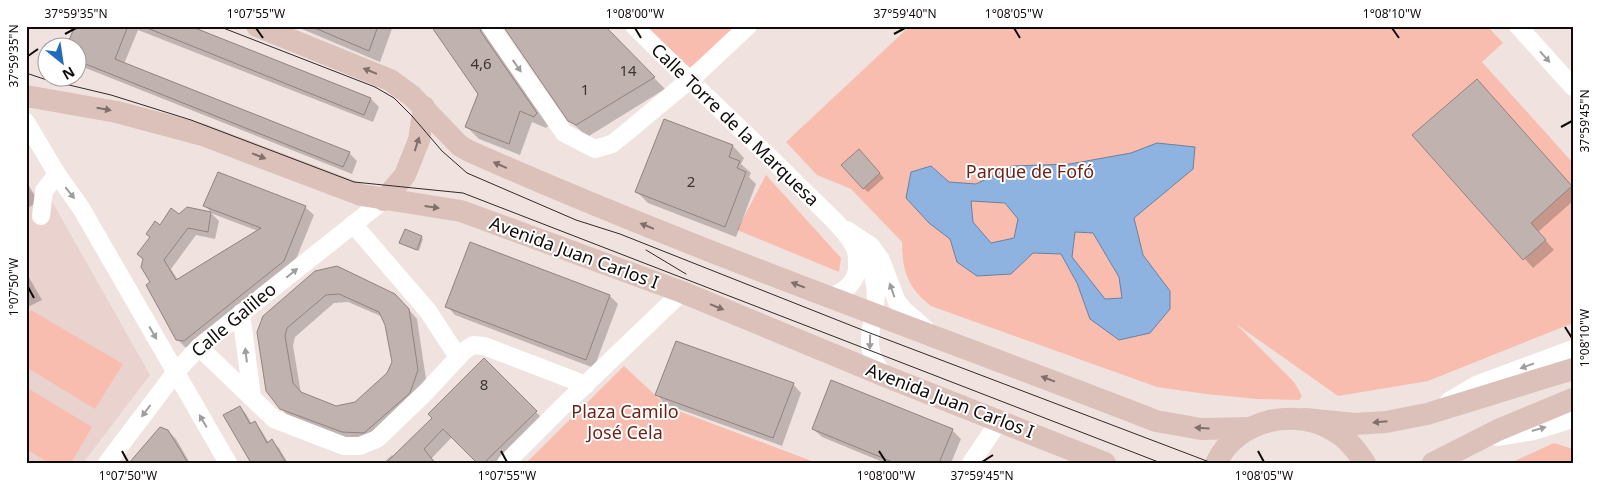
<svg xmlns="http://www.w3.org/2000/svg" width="1599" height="489" font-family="'Noto Sans',sans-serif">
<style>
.built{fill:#ead3ce}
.green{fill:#f9bdb0}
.water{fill:#8eb3e1;stroke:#6881a0;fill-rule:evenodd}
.shadow{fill:#0003;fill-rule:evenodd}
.building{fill:#bfb2af;stroke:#908380;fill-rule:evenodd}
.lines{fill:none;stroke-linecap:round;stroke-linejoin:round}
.minor{stroke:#fff;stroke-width:18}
.major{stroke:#dcc1bb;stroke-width:22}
.tram{stroke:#2f2a29;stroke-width:1}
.oneway{fill:#9f9d9d}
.oneway2{fill:#806f6b}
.ticks{fill:none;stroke:#0f0b0a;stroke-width:2}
.labels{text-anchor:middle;stroke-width:4;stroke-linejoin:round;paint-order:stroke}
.number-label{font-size:15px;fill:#3b3533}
.street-label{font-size:18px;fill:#0f0b0a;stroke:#fff}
.park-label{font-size:18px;fill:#6d2316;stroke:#fff}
.neatline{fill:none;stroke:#0f0b0a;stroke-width:2}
.ticks-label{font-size:12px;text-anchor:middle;fill:#0f0b0a}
</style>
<rect width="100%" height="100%" fill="#f0e2df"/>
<path class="built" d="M26 185 31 193 40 188 49 196 150 375 83 463H26Z"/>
<g class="green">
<path d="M634 26H748L696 74 687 65 670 62Z"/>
<path d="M910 26H1487L1503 43 1482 62 1573 163V323L1428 381 1338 396 1236 324 1294 382 1302 396 1299 400 1257 399 1206 394 1157 387 931 306C908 288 902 271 902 242L851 189 817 175 786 142Z"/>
<path d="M766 175 841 258 839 272 737 230Z"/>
<path d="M31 310 123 364 95 409 26 367V318Z"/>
<path d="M624 366 668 407 817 463H526Z"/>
<path d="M26 387 92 427 71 463H49L26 449Z"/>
<path d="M1554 443 1573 449V463H1510Z"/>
</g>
<path class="water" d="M1157 143 1195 147 1193 169 1134 218 1143 255 1170 291V309L1150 333 1119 340 1090 319 1077 283 1061 254 1033 253 1011 274 977 276 957 262 950 239 929 223 906 198 911 172 931 166 949 182 976 184 1013 166 1070 164 1131 153ZM971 201 1005 203 1018 219 1014 238 991 243 973 222ZM1075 232 1093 233 1119 277 1122 298 1105 299 1072 257Z"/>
<g class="shadow">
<path d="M76 26H186L371 99 379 107 373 122 138 30 124 64 349 153 357 161 352 174 78 65V48L71 40Z"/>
<path d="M295 26H393L380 62Z"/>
<path d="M432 26H603L665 89 589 136 582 132 569 120 506 28H496L548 126 546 128 532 122 520 155 479 139 467 127 479 93Z"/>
<path d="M1485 89 1573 188V201L1538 232 1554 250 1533 268 1414 135Z"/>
<path d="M665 120 733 146 744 158 741 164 751 173 749 177 756 184 736 237 648 203 637 192Z"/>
<path d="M863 155 884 178 868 192 863 188Z"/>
<path d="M219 173 306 208 314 215 292 269 193 349 185 347 177 339 151 283 160 227 179 215 211 213 219 221 215 239 196 235 171 269 178 280 258 231 213 214 205 206Z"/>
<path d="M26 180 38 202 26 209Z"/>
<path d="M421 237 423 239 419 251 400 243Z"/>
<path d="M471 243 610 296 618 304 594 368 455 315 447 306Z"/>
<path d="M26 272 42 300 26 308Z"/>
<path d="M316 272 404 304 417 319 426 379 418 401 372 441 352 440 290 418 281 408 258 333ZM348 302 383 317 386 325 393 362 388 374 355 403 336 407 301 393 293 346 295 337 334 303Z"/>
<path d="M484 360 544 420 501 463H478L452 437 432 458 436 463H383L392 455 394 457 434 418Z"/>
<path d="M793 384 801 393 782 446 665 404 657 395Z"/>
<path d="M240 407 246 414 252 424 255 423 261 430 269 443 272 441 279 448 288 463H252Z"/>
<path d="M813 429 952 430 961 439 951 463H885L822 437Z"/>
<path d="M168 431 176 439 190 463H130Z"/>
</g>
<g class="building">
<path d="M75 26H128L115 59 350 152 343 167 78 61V48H71L73 42 69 40Z"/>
<path d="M142 26H190L371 98 364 115Z"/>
<path d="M310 26H378L369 51Z"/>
<path d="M431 26H479L481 32 537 113 534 117 520 111 509 144 465 127 478 94Z"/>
<path d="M503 26H605L655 77 576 125 568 121Z"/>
<path d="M1477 79 1572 186 1531 223 1546 240 1523 260 1412 135Z"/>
<path d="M664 119 733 145 729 157 740 161 737 168 746 172 725 227 635 192Z"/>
<path d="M859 149 880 173 863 189 841 165Z"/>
<path d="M218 172 306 206 284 261 184 341 176 340 146 285 150 282 141 267 143 259 137 254 150 237 146 234 155 221 160 225 171 208 179 214 187 207 211 212 208 232 188 228 164 260 176 280 261 228 203 206Z"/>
<path d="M405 229 422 236 417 250 399 243Z"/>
<path d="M470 242 610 295 586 360 445 307Z"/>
<path d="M337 266 395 294 409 309 418 370 410 393 364 433 342 432 280 409 266 391 257 332 263 316 315 271ZM339 294 379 312 385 325 392 362 387 373 355 402 336 406 301 392 293 383 285 336 287 328 326 295Z"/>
<path d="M676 341 794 383 773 438 655 395Z"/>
<path d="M484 358 537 411 484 463H477L443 429 424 449 435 463H386L432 418 428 414Z"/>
<path d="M831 380 953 429 939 463H895L812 429Z"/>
<path d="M240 406 250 424 255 421 267 443 272 439 286 463H251L223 415Z"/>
<path d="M160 427 168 430 188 463H129Z"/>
</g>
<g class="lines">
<g class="minor">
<path d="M490 26 564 133 595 149 612 144 627 132 700 71 748 26"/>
<path d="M634 26C688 80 744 131 798 185 814 201 844 227 854 246 856 250 857 257 857 261 859 281 847 290 831 297"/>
<path d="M1518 26 1573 87"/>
<path d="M26 122 57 174 81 208 228 463"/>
<path d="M41 216 44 191 57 174"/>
<path d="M353 224 428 311 458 357"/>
<path d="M847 230 871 246 881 260 897 302 904 310 926 329"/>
<path d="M857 250C863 259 872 268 874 280 883 317 853 341 885 376"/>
<path d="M241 313 252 397"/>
<path d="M199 347 274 419 344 446H360L377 439 426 392 464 351 473 345 484 346 586 385"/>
<path d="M1449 401 1476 385 1573 349"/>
<path d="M1497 437 1534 431 1573 419"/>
<path d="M107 463 175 373 199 347 384 200"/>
<path d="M506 463 562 407 682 292"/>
<path d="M971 463 1000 420"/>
</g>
<g class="major">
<path d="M257 26 390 80 412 96 460 146 469 151C694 251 927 332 1156 421L1201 429 1251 428"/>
<path d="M26 96 117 112 203 135 361 195 461 211 682 292 885 376 1105 463"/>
<path d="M384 200 405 175 419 140 424 107"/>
<path d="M1305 419 1355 424 1386 422 1427 414 1573 369"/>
<path d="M1216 463C1237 419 1296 406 1336 432 1348 439 1357 451 1365 463"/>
<path d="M1433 463 1498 430 1573 399"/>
</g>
<g class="tram">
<path d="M218 26 375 87 394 98 412 116 442 151 467 173 576 220 620 234 870 333 1212 463"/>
<path d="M26 73 44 79 111 95 191 120 354 182 463 193 1161 463"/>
<path d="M646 250 686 274"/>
</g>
</g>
<defs><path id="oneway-solid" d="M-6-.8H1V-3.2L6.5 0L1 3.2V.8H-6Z" transform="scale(1.25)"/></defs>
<g class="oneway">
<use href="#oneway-solid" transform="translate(1545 57) rotate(48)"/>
<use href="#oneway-solid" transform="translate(517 66) rotate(55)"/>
<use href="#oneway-solid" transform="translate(70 193) rotate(51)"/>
<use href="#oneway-solid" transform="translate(292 273) rotate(-39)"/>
<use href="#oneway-solid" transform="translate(892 290) rotate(-109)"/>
<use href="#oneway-solid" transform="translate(153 333) rotate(60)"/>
<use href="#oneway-solid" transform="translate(870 342) rotate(91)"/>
<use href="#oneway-solid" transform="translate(246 355) rotate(-97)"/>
<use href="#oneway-solid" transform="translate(1527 366) rotate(160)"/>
<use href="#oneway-solid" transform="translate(146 411) rotate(127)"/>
<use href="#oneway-solid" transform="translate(203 421) rotate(-120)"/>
<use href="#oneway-solid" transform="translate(1539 429) rotate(-16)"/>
</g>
<g class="oneway2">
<use href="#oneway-solid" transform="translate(370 71) rotate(-158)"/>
<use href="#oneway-solid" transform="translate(104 109) rotate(10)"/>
<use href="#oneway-solid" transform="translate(417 144) rotate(-72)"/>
<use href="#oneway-solid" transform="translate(259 156) rotate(21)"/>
<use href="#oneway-solid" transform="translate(500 165) rotate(-156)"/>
<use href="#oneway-solid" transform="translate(432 207) rotate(8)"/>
<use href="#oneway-solid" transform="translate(647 226) rotate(-158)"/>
<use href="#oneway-solid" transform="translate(798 285) rotate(-159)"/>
<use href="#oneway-solid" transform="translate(717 307) rotate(22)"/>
<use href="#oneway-solid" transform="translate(1048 379) rotate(-159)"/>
<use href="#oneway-solid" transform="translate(1380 422) rotate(175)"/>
<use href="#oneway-solid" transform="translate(1202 428) rotate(-177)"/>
</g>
<path class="ticks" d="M256 28 263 38M635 28 641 38M1014 28 1020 38M1392 28 1399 38M65 34 76 28M894 34 905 28M28 56 38 49M1561 127 1572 121M28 287 34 298M1565 327 1572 338M122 451 128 462M501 451 507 462M879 451 886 462M1258 451 1264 462M982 462 993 455"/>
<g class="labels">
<g class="number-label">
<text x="481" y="69">4,6</text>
<text x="628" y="76">14</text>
<text x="585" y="95">1</text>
<text x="691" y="187">2</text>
<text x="484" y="390">8</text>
</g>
<g class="street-label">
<text transform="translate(735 125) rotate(44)" y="6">Calle Torre de la Marquesa</text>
<text transform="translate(574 253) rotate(20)" y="6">Avenida Juan Carlos I</text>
<text transform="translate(234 320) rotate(-40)" y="6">Calle Galileo</text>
<text transform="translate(950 401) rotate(21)" y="6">Avenida Juan Carlos I</text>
</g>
<g class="park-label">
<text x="1030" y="178">Parque de Fofó</text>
<text x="625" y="418">Plaza Camilo<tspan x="625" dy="21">José Cela</tspan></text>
</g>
</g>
<rect width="1599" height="489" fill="none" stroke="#ffffff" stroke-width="55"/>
<g transform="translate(62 62) rotate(150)"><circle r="24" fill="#ffffff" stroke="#9f9d9d"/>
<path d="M0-4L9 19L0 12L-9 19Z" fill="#226bbb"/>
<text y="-8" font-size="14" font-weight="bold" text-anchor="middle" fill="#0f0b0a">N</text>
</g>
<rect x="28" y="28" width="1544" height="434" class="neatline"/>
<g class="ticks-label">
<text x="76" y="18">37°59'35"N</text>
<text x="256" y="18">1°07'55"W</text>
<text x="635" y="18">1°08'00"W</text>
<text x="905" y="18">37°59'40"N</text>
<text x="1014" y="18">1°08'05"W</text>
<text x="1392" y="18">1°08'10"W</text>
<text transform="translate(14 56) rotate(-90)" y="4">37°59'35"N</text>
<text transform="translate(1585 121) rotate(-90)" y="4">37°59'45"N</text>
<text transform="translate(14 287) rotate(-90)" y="4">1°07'50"W</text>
<text transform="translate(1585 338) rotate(-90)" y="4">1°08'10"W</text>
<text x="128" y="480">1°07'50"W</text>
<text x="507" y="480">1°07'55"W</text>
<text x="886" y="480">1°08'00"W</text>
<text x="982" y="480">37°59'45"N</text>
<text x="1264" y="480">1°08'05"W</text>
</g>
</svg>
